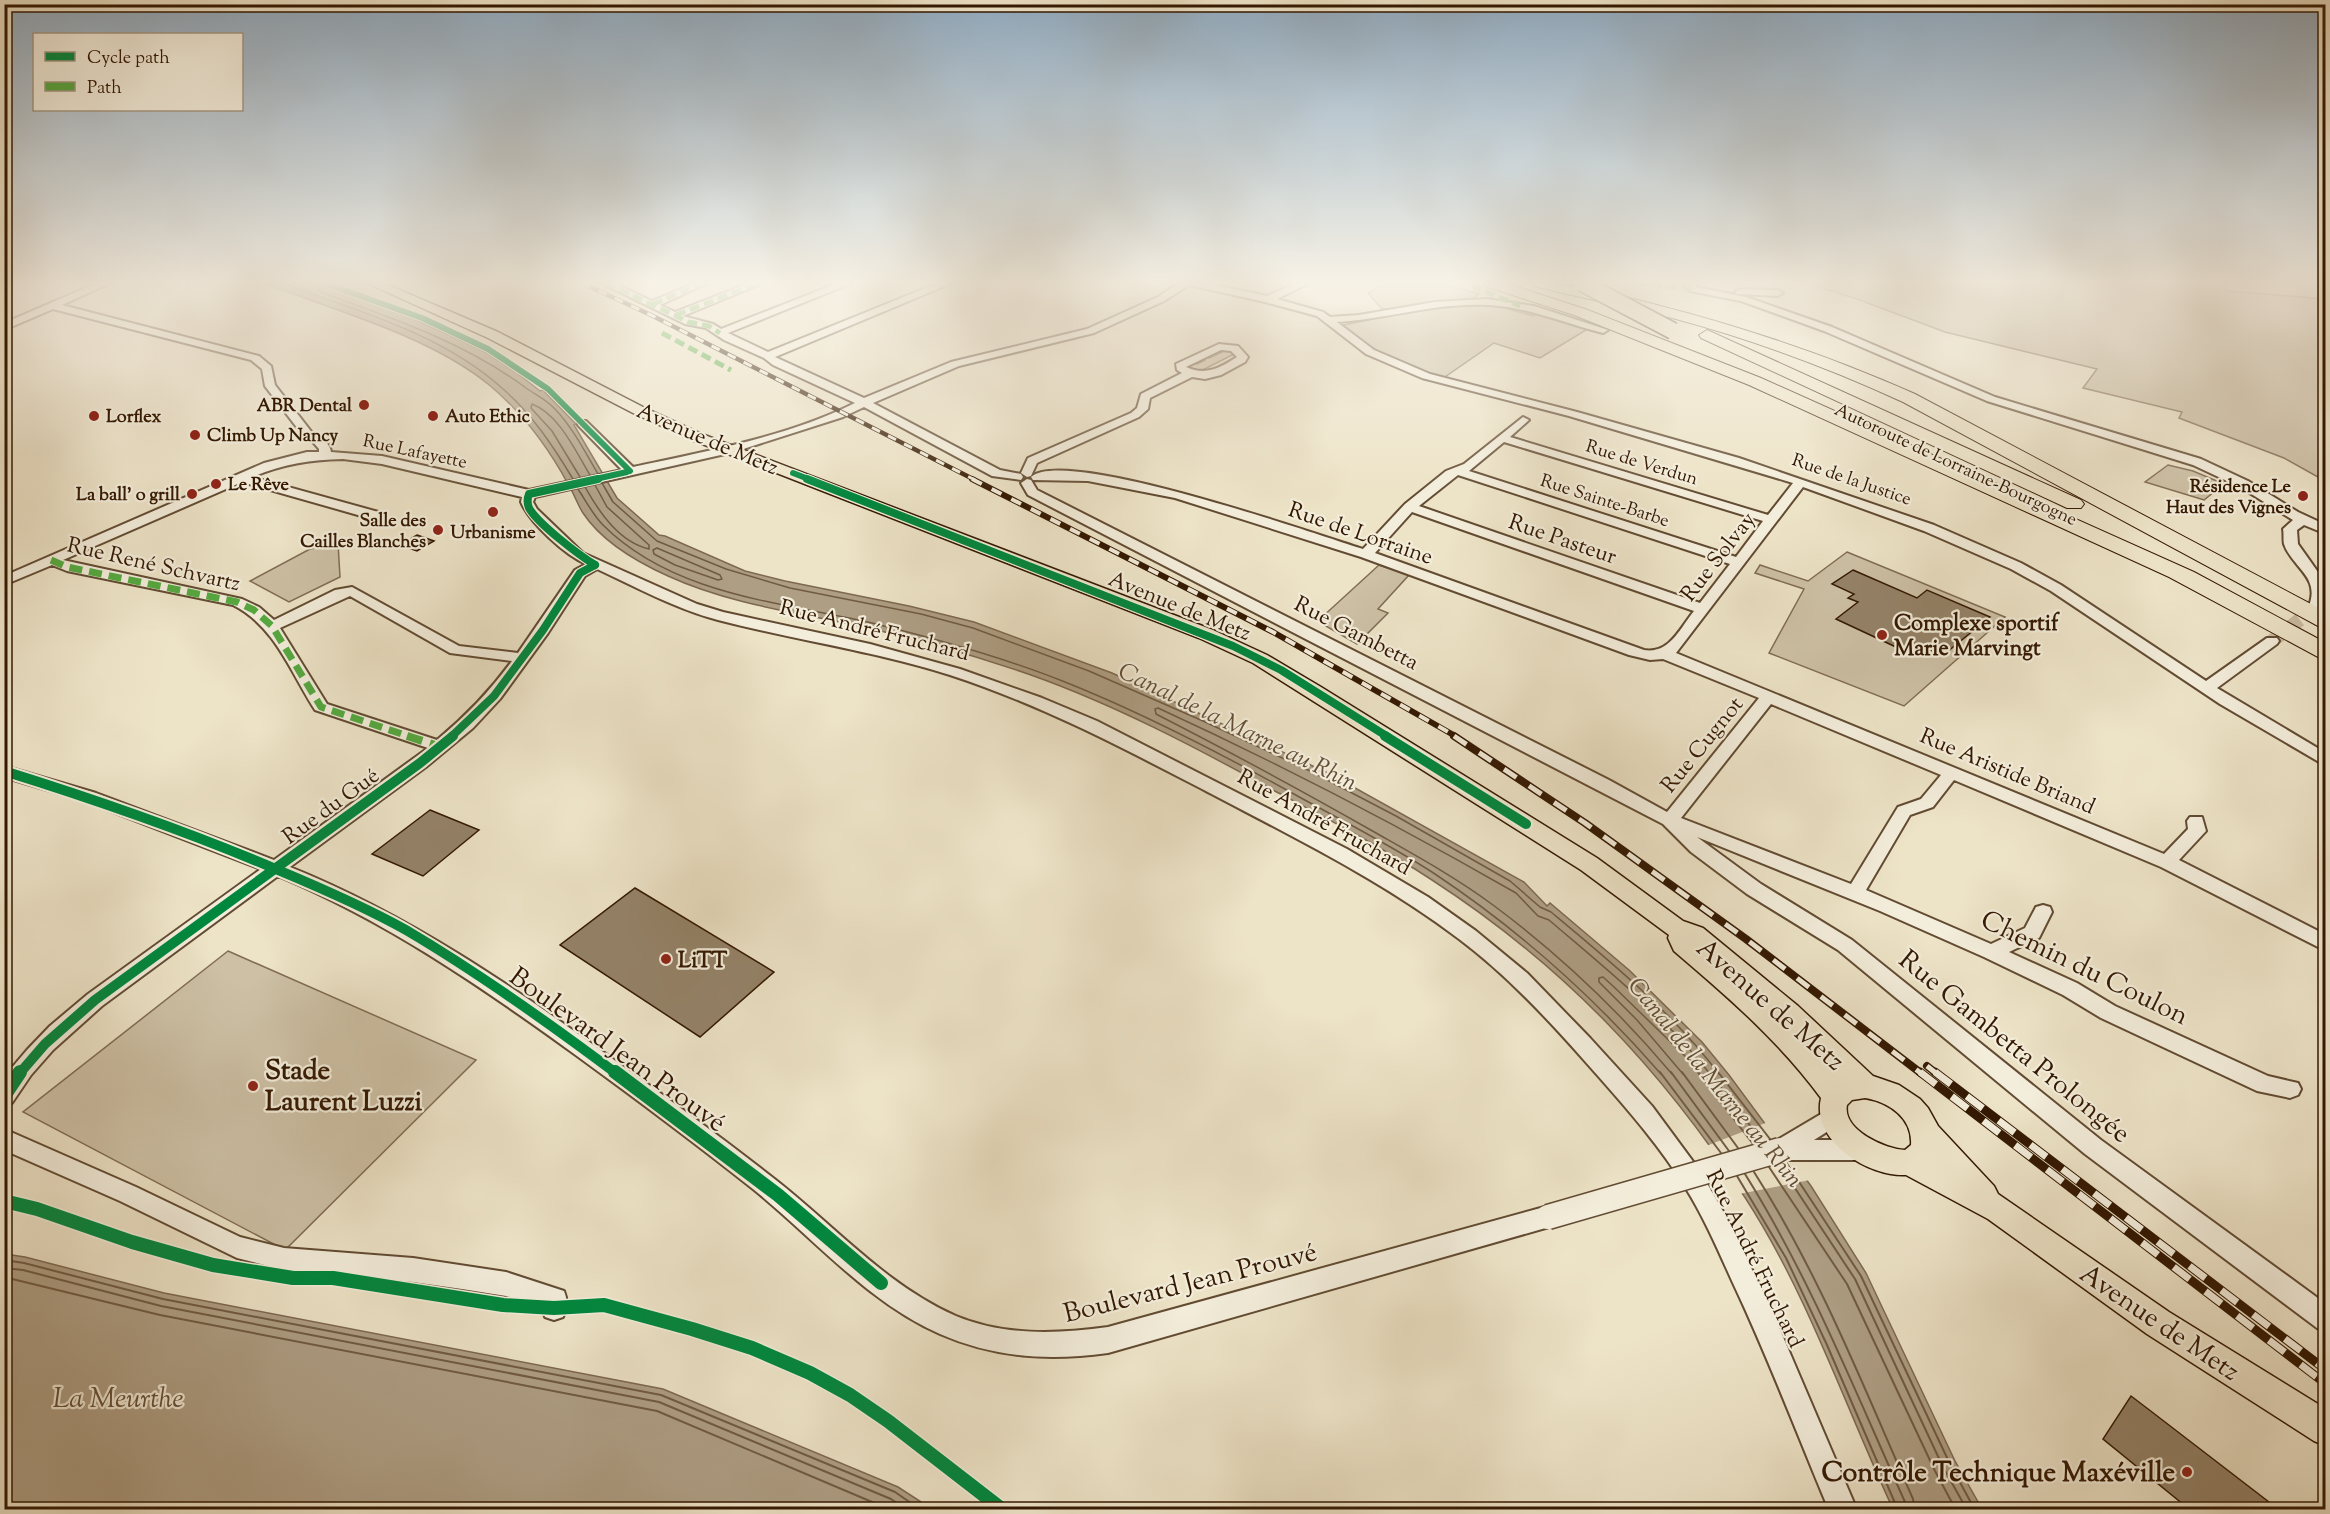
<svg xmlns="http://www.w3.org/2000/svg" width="2330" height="1514" font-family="'Sorts Mill Goudy',serif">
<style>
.green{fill:#cdc0a5;stroke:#806c53;stroke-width:1.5}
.water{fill:#ae9e84;stroke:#7d6850;stroke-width:1.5}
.pier{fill:#ede3c7}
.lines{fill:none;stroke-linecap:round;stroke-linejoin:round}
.shore-far1{stroke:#705b42;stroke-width:1.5}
.shore{stroke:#705b42;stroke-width:2}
.building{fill:#948268;stroke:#331801;stroke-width:1.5}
.minor-tunnel{stroke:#c8ba9f;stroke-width:14;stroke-dasharray:14 7;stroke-linecap:butt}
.minor-casing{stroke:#624b32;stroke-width:4}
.major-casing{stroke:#331801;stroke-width:3}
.highway-casing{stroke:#331801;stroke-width:2}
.minor{fill:#f3eddb;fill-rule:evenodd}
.major{fill:#ede3c7;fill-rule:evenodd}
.highway{fill:#ede3c7;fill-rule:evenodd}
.rail-far3-casing{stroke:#331801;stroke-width:4.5}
.rail-far2-casing{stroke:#331801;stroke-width:6}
.rail-far1-casing{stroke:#331801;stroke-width:8}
.rail-casing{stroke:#331801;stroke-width:9}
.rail-far3{stroke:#f3eddb;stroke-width:3;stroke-dasharray:9;stroke-linecap:butt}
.rail-far2{stroke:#f3eddb;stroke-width:4;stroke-dasharray:11;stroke-linecap:butt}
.rail-far1{stroke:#f3eddb;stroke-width:5;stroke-dasharray:15;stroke-linecap:butt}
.rail{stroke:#f3eddb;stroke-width:7;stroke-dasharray:20;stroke-linecap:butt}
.minor-bridge-casing{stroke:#624b32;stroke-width:27;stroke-linecap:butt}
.highway-bridge-casing{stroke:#331801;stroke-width:19;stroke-linecap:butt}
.minor-bridge{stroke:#f3eddb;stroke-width:24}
.highway-bridge{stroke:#ede3c7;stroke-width:16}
.quiet-far2{stroke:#54a940;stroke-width:5;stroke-dasharray:10 5;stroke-linecap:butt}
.quiet-far1{stroke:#54a940;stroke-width:7;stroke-dasharray:13 7;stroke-linecap:butt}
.quiet{stroke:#54a940;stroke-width:8;stroke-dasharray:16 8;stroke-linecap:butt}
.cycleway-far3-casing{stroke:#f3eddb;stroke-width:8}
.cycleway-far2-casing{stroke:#f3eddb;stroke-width:10}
.cycleway-far1-casing{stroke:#f3eddb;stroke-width:14}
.cycleway-casing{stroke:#f3eddb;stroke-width:17}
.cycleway-far3{stroke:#00873e;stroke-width:6}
.cycleway-far2{stroke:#00873e;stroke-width:8}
.cycleway-far1{stroke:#00873e;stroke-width:10}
.cycleway{stroke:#00873e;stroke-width:14}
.poi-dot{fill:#8f2418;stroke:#f3eddb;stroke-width:2}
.labels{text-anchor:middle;stroke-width:4.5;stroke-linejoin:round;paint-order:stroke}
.far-poi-label{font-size:18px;font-weight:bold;fill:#331801;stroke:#f3eddb;text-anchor:end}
.far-street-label{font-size:18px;fill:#331801;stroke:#f3eddb}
.street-label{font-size:22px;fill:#331801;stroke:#f3eddb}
.poi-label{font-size:22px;font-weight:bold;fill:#331801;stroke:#f3eddb;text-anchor:start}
.water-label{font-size:24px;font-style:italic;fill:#644e35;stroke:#f3eddb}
.near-street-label{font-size:27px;fill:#331801;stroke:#f3eddb}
.near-poi-label{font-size:27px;font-weight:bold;fill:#331801;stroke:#f3eddb;text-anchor:start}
.near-water-label{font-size:28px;font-style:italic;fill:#644e35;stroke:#f3eddb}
</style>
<rect width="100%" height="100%" fill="#ede3c7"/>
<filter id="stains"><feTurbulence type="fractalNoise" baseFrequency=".00333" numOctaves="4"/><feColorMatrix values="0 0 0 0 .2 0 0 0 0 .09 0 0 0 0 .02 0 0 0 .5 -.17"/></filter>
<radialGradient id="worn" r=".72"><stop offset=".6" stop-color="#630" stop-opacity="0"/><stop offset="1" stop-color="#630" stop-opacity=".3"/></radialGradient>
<g class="green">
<path d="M1386 283H1441L1479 294 1471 300 1388 309 1381 308 1368 293Z"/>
<path d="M1807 283H2224L2227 291 2325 299V481L2284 458 2179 418 2182 412 2083 388 2097 369 1945 332 1857 299Z"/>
<path d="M1459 304 1495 305 1533 316 1538 313 1591 327 1540 358 1494 343 1442 379 1369 348 1343 328 1344 325 1388 316 1392 313Z"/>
<path d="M1224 347 1236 353 1197 373 1185 366 1196 360 1197 364 1205 360 1204 356 1208 355 1209 358 1222 352 1221 349Z"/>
<path d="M2168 465 2193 471 2224 484 2204 500 2145 482Z"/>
<path d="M338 543 340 577 289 602 250 581 310 549Z"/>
<path d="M1847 552 2005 617 1904 706 1769 653 1804 589 1755 573 1760 565 1808 581Z"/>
<path d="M1379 565 1409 575 1378 609 1388 613 1357 644 1324 625 1328 622 1321 618Z"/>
<path d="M228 951 476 1060 285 1250 23 1112Z"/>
</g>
<g class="water">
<path d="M263 283H315L414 319 484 351 516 372 540 391 543 390 576 424 574 425 617 498 659 535 665 536 745 571 785 581 909 606 974 622 1112 673 1330 774 1524 882 1547 906 1550 903 1629 970 1702 1042 1729 1075 1811 1186 1866 1273 1955 1461 1982 1509H1893C1845 1406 1808 1295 1746 1199 1661 1068 1563 965 1432 880 1382 847 1326 818 1273 790 1195 747 1115 705 1031 675 973 655 914 638 855 625 792 612 727 603 668 576 637 562 602 542 583 513 577 504 574 493 568 484 548 447 521 411 488 384 429 336 334 310 263 283Z"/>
<path d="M5 1254 25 1257 164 1293 663 1389 898 1487 932 1509H5Z"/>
</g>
<path class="pier" d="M1768 1122 1810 1180 1739 1194 1706 1146Z"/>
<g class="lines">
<g class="shore-far1">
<path d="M281 283C356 310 443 334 503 389 532 414 553 446 573 479"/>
<path d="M316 283 320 292C392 318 464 342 526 388 536 395 547 400 555 409 573 428 585 452 598 474"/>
<path d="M580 477 552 431 531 408 532 404C559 414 576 452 590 475"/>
<path d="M602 483 613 502 657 541 726 569 790 588 921 614 973 628 1089 671 1203 721 1308 770 1396 816 1510 881 1540 907 1551 912C1611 962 1672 1012 1719 1074"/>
<path d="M585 487C599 512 619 542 649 549V545L607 507 595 485"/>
<path d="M578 489C586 501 593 515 603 525 673 595 780 602 872 623 937 639 1003 657 1065 682 1143 713 1218 752 1292 793 1339 819 1389 844 1435 874 1519 930 1594 997 1661 1074"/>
<path d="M657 548 720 575 722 579 718 580 675 565 654 554 653 550Z"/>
<path d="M1672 1074C1619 1011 1559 954 1493 905 1454 876 1411 853 1369 829 1299 789 1228 751 1156 714L1155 709 1158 708C1280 764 1399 826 1516 893L1538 916 1549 920C1605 968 1664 1015 1710 1074"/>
<path d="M1683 1074 1637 1020 1599 982V978L1603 977 1614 987 1686 1057 1699 1074"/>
</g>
<g class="shore">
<path d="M1660 1072 1721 1153"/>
<path d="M1671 1072 1729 1151"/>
<path d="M1682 1072 1738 1148"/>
<path d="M1698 1072 1753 1144"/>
<path d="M1709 1072 1762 1141"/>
<path d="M1718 1072 1770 1139"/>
<path d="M1786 1162 1861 1276 1950 1464 1975 1510"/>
<path d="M1779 1164 1855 1279 1943 1467 1967 1510"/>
<path d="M1769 1167 1847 1284 1935 1471 1956 1510"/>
<path d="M1754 1172C1820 1275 1864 1388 1913 1499L1915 1510"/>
<path d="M1745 1174C1810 1278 1855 1391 1905 1502L1906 1510"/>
<path d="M1737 1176 1786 1258 1827 1345 1898 1510"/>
<path d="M4 1260 24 1263 163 1299 661 1395 895 1492 921 1510"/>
<path d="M4 1268 23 1270 161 1306 659 1402 891 1499 907 1510"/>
<path d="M4 1277 160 1315 657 1411 891 1510"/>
</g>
</g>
<g class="building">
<path d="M417 535 434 541 417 551 400 545Z"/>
<path d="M1853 570 1917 598 1927 590 1990 617 1942 656 1929 649 1922 655 1914 651 1911 654 1836 619 1858 602 1848 598 1854 594 1832 584Z"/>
<path d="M430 810 479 830 423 876 372 854Z"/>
<path d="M635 888 774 972 700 1037 560 945Z"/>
<path d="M2131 1396 2152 1412 2278 1509H2189L2103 1439Z"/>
</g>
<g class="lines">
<path class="minor-tunnel" d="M2272 641 2315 608"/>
<defs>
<g id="minor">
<path d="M97 283H110L62 305 259 356 271 366 275 385 313 434C321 437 330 443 331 452L382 456 529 490 622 470 578 425V421H586L633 467C707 451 787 437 855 403L773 365 764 358 724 340 706 328 685 324 601 283H614L652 301 695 283H708L660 305 675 312 749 283H763L683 316 713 324 721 329 838 283H852L728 333 768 352 938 283H952L775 357 864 398 951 362 1087 329 1158 297 1179 283H1205L1267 296 1296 283H1309L1277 299 1323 312 1330 317 1359 315 1435 302 1487 299 1534 306 1608 330 1603 333C1564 323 1528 307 1488 305 1437 302 1387 319 1337 322L1374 350 1430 374 1577 412 1739 458 1934 525 2021 563 2061 585 2206 681 2267 638H2277L2279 641 2277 644 2217 688 2326 753V766L2220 704 2051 591 2011 569 1924 531 1803 487 1676 653 2164 854 2188 829 2187 821 2190 817H2202L2206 831 2179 860 2326 935V951L2161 867 1954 780 1933 807 1910 815 1866 890 1991 944 2025 928 2036 907 2043 905 2050 907 2052 912 2039 938 2009 952 2077 983 2115 1006 2268 1076 2298 1083 2301 1089 2298 1095 2290 1098 2257 1091 2101 1018 2063 995 1984 957 1880 911 1697 837 1761 884 1852 940 2101 1140 2326 1304V1331L2317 1328 2085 1154 1838 950 1747 894 1691 852 1663 824 1028 495 1021 483 1027 479 1031 480 1037 490 1609 780 1667 812 1759 698 1663 659 1650 660 1629 655 1361 557 1175 498 1088 481 1033 480 1031 477C1064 446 1315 534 1363 549L1405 504 1446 471 1464 464 1523 417 1529 420 1510 437 1768 515 1793 483 1569 416 1422 378 1366 354 1317 316 1265 302 1189 285 1164 301 1094 333 959 366 873 403 1000 470 1021 474 1023 477 1021 480 992 476 864 407 843 417 734 452 535 497 533 502 537 509 583 553 697 604 723 612 870 644 960 669 1042 698 1097 721 1347 849 1428 897 1476 931 1527 973 1590 1038 1652 1106 1700 1171 1724 1213 1768 1302 1857 1510H1829C1797 1434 1768 1357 1733 1283 1718 1250 1704 1217 1685 1187 1661 1148 1630 1112 1599 1077 1556 1028 1511 978 1459 939 1380 879 1291 836 1204 790 1121 747 1039 704 950 675 874 651 795 640 718 620 676 609 636 587 597 569L585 576 548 633 500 699 473 728 426 767 290 867C409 915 514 987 617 1062 669 1099 721 1137 772 1177 832 1223 885 1285 956 1316 1004 1336 1057 1334 1108 1327L1548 1206 1556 1209 1560 1217 1556 1225 1108 1353C1049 1361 995 1358 940 1334 867 1302 814 1238 753 1189 696 1144 636 1099 577 1056 482 987 386 921 278 876L102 1006 53 1050 31 1075 12 1103 4 1105V1077L27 1050 50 1026 88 994 261 869 84 801 4 777V766L96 793 274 860 428 748 315 710C291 673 275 626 233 605L67 571 52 565 4 585V576L264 463 307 452H319V449L312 441 305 438 265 386 262 369 251 360 53 309 4 330V323ZM1504 442 1763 521 1736 557 1469 471ZM343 459 382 464 522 497 521 502C530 523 565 555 586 564L575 570 518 653 459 646 352 587 335 590 274 620 259 607 242 599 63 560 242 482 372 519H382L383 516 382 513 252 477C283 464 310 460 343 459ZM1458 475 1730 564 1700 603 1419 506ZM1412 512 1694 611C1680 628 1670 654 1644 650L1375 553ZM350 596 450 653 512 661C490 691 466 716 437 740L327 704 280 628ZM1771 704 1941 775 1921 799 1898 807 1851 884 1681 818Z"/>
<path d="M1687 283H1697L1696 287 1746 297 1832 327 1995 397 2201 459 2248 481 2298 512 2326 525V534L2304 525 2297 530 2298 544 2320 575 2326 589V601L2322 608 2315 612 2308 608C2322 577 2292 568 2284 544 2283 540 2284 533 2283 529L2293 520 2240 487 2193 465 1987 401 1824 331 1741 301 1690 291 1685 287Z"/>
<path d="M1740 289 1778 290 1783 293 1778 296 1737 294 1735 292Z"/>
<path d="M1219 344 1238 346 1248 357 1245 362 1221 375 1205 379 1192 377 1150 398 1148 409 1139 417 1037 463 1031 476 1027 477 1021 473 1028 458 1131 413 1137 408 1141 394 1182 373 1177 370 1176 364ZM1221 350 1231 351 1237 357C1220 368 1206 376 1186 367Z"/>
<path d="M1833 1107 1841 1109 1844 1116 1841 1123 1814 1140H1859L1867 1143 1870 1150 1867 1157 1859 1160H1780L1772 1157 1769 1150 1772 1143Z"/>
<path d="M4 1129 136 1187 240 1237 284 1248 413 1258 506 1272 564 1291C568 1301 567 1307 563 1317L554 1320 545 1317 542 1307 506 1296 462 1289 413 1282 284 1270 237 1258 120 1201 4 1150Z"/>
</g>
<path id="major" d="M367 283H383L498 332 643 407 702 434 1213 630 1267 655 1321 687 1597 858 1683 921 1703 928 1798 1006 1873 1076 1899 1085 1920 1099 1928 1108 1938 1126 1994 1186 1998 1194 2169 1312 2326 1409V1446L2314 1441 2147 1334 1988 1219 1906 1175C1868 1177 1811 1141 1821 1098 1780 1042 1727 996 1674 951L1668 938 1669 935 1581 870 1253 663 1199 638 692 440 633 413 488 338ZM1865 1098C1889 1102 1913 1118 1911 1145L1905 1150C1885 1149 1842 1130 1847 1105L1852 1100Z"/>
<g id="highway">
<path d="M1483 283H1505L1585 309 1761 378 2194 572 2326 643V659L2318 657 2169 577 1749 385 1574 315 1485 286Z"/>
<path d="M1532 283C1573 283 1613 294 1653 304 1743 327 1830 356 1915 394L2326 612V628L2318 626 1903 402C1829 368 1754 340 1676 319 1629 307 1581 298 1534 286Z"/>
<path d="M1707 330 2081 500 2084 504 2081 508H2067L1701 338 1699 335Z"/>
</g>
</defs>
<use href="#minor" class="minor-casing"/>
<use href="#major" class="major-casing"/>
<use href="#highway" class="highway-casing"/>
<use href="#minor" class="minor"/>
<use href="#major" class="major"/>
<use href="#highway" class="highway"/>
<defs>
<path id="rail-far3" d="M582 283 653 316 975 480"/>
<path id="rail-far2" d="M972 479 1273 632 1457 737"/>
<g id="rail-far1">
<path d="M1454 736 1585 823 1746 939 1922 1074"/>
<path d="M1927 1066 1937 1074"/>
</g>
<g id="rail">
<path d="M1920 1072 2326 1384"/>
<path d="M1935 1072 2326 1370"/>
</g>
</defs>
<use href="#rail-far3" class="rail-far3-casing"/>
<use href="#rail-far2" class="rail-far2-casing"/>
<use href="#rail-far1" class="rail-far1-casing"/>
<use href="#rail" class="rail-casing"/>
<use href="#rail-far3" class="rail-far3"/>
<use href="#rail-far2" class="rail-far2"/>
<use href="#rail-far1" class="rail-far1"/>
<use href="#rail" class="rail"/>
<defs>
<path id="minor-bridge" d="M1548 1217 1780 1150"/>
<path id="highway-bridge" d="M1582 283 1673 331"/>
</defs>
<use href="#minor-bridge" class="minor-bridge-casing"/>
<use href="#highway-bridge" class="highway-bridge-casing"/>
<use href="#minor-bridge" class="minor-bridge"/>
<use href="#highway-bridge" class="highway-bridge"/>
<g class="quiet-far2">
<path d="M606 283 689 322 709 326 720 333"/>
<path d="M1475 283V287L1520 306"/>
<path d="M1637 283 1693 289"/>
<path d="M653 304 703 283"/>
<path d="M676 315 758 283"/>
<path d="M662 333 731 370"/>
</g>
<path class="quiet-far1" d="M51 560 67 567 237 602 254 610 272 626 321 707 411 737"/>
<path class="quiet" d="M407 736 441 747"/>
<defs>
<g id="cycleway-far3">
<path d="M324 283 422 318 488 349 548 389 630 471"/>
<path d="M793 473 811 480"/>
<path d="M591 480 627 472"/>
</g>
<g id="cycleway-far2">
<path d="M807 479 1233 646 1281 670 1388 737"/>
<path d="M595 565C579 555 538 524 529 508 527 503 527 499 529 494L598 479"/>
<path d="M451 737 494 696 543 630 580 573 595 565"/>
</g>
<g id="cycleway-far1">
<path d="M1385 736 1526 824"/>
<path d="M4 771C97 800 189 832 278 870 321 888 365 907 406 930 479 973 549 1023 617 1074"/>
<path d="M19 1074 45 1044 95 1000 420 763 453 736"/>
</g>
<g id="cycleway">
<path d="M615 1072 778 1195 881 1283"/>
<path d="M4 1096 20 1072"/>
<path d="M4 1201 37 1209 132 1242 213 1265 293 1278H333L503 1305 554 1308 604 1305 692 1329 752 1348 810 1373 850 1395 888 1421 1003 1510"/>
</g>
</defs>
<use href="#cycleway-far3" class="cycleway-far3-casing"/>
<use href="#cycleway-far2" class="cycleway-far2-casing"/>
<use href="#cycleway-far1" class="cycleway-far1-casing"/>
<use href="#cycleway" class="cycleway-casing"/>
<use href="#cycleway-far3" class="cycleway-far3"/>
<use href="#cycleway-far2" class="cycleway-far2"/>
<use href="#cycleway-far1" class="cycleway-far1"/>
<use href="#cycleway" class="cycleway"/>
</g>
<linearGradient id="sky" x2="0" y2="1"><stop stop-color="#91abc0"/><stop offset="0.57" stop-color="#f7f2e6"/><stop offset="1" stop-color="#f7f2e6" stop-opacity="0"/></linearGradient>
<rect width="2330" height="495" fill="url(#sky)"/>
<g class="poi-dot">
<circle cx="364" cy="405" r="6"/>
<circle cx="94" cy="416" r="6"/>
<circle cx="433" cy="416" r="6"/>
<circle cx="195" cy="435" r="6"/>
<circle cx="216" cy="484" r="6"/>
<circle cx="192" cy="494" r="6"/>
<circle cx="2303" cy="496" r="6"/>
<circle cx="493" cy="512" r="6"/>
<circle cx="438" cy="530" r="6"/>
<circle cx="1882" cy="635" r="6"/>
<circle cx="666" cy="959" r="6"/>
<circle cx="253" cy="1086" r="6"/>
<circle cx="2187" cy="1472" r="6"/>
</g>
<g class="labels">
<g class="far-poi-label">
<text x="352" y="411">ABR Dental</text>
<text x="106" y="422" text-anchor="start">Lorflex</text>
<text x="445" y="422" text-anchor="start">Auto Ethic</text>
<text x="207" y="441" text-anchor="start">Climb Up Nancy</text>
<text x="228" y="490" text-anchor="start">Le Rêve</text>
<text x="2291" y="492">Résidence Le<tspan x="2291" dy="21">Haut des Vignes</tspan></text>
<text x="180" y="500">La ball' o grill</text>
<text x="426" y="526">Salle des<tspan x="426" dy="21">Cailles Blanches</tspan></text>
<text x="493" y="538" text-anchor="middle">Urbanisme</text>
</g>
<g class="far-street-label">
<text transform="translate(415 451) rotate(12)" y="6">Rue Lafayette</text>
<text transform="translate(1642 462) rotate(17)" y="6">Rue de Verdun</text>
<text transform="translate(1956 464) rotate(25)" y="6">Autoroute de Lorraine-Bourgogne</text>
<text transform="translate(1852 479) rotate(19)" y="6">Rue de la Justice</text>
<text transform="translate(1605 500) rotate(18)" y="6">Rue Sainte-Barbe</text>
</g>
<g class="street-label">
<text transform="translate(708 438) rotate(23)" y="8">Avenue de Metz</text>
<text transform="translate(1361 532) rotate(19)" y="8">Rue de Lorraine</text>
<text transform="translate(1563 538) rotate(19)" y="8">Rue Pasteur</text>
<text transform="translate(1717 556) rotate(-52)" y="8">Rue Solvay</text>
<text transform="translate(154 563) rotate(13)" y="8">Rue René Schvartz</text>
<text transform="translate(1180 605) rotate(22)" y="8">Avenue de Metz</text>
<text transform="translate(875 629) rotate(14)" y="8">Rue André Fruchard</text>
<text transform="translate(1357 632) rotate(27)" y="8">Rue Gambetta</text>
<text transform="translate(1701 744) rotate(-51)" y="8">Rue Cugnot</text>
<text transform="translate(2008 770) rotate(23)" y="8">Rue Aristide Briand</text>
<text transform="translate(330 805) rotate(-36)" y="8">Rue du Gué</text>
<text transform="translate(1325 821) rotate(29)" y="8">Rue André Fruchard</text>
<text transform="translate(1756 1258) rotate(64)" y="8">Rue André Fruchard</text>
</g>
<g class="poi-label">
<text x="1894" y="630">Complexe sportif<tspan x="1894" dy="25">Marie Marvingt</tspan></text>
<text x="678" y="967">LiTT</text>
</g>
<g class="water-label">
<text transform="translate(1238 726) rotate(26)" y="8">Canal de la Marne au Rhin</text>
<text transform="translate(1716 1082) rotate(51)" y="8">Canal de la Marne au Rhin</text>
</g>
<g class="near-street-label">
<text transform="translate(2085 967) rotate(26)" y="9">Chemin du Coulon</text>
<text transform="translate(1771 1004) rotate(41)" y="9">Avenue de Metz</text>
<text transform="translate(2015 1046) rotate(39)" y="9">Rue Gambetta Prolongée</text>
<text transform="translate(618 1049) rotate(36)" y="9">Boulevard Jean Prouvé</text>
<text transform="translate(1190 1282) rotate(-14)" y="9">Boulevard Jean Prouvé</text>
<text transform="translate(2160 1322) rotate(34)" y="9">Avenue de Metz</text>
</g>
<g class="near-poi-label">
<text x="265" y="1079">Stade<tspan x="265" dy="31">Laurent Luzzi</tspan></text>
<text x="2175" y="1481" text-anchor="end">Contrôle Technique Maxéville</text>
</g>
<g class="near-water-label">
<text x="118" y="1407">La Meurthe</text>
</g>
</g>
<rect width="2330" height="1514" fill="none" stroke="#ede3c7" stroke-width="24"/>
<rect x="6" y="6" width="2318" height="1502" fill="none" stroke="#331801" stroke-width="3"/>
<rect x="12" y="12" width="2306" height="1490" fill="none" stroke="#331801" stroke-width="1.5"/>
<rect x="33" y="33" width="210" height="78" fill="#f3eddb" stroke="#a69884" stroke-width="1.5"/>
<rect x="45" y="52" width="30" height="9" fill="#00873e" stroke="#a69884" stroke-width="1.5"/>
<text x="87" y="63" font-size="18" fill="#331801">Cycle path</text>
<rect x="45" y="82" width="30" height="9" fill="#54a940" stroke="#a69884" stroke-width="1.5"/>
<text x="87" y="93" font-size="18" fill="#331801">Path</text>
<rect width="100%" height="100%" filter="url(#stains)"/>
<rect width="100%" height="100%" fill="url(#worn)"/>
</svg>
